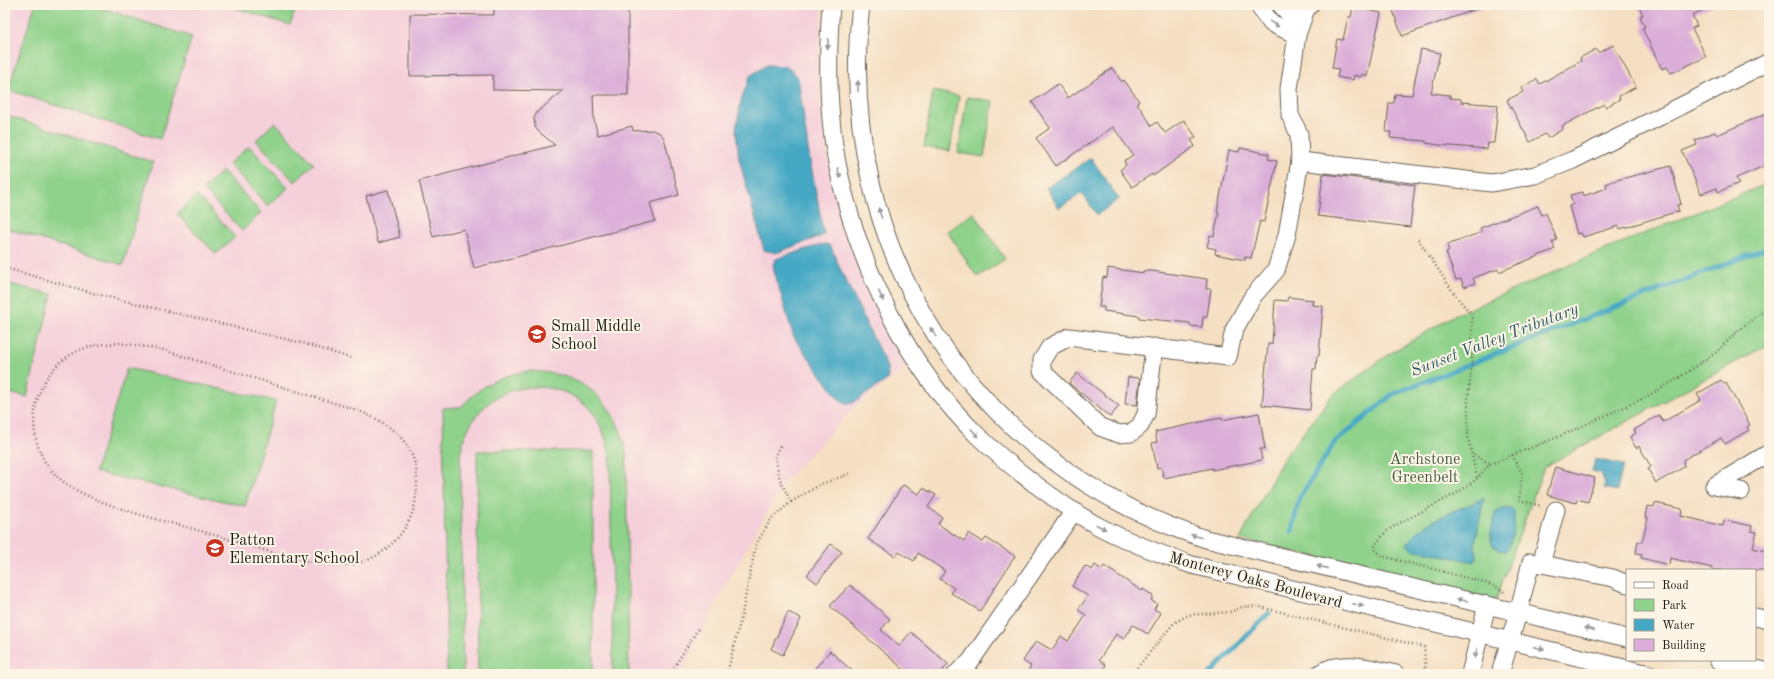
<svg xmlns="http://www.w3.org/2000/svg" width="1774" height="679" font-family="'Old Standard TT',serif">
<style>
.built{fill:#f5cfda}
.green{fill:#8fd28b;stroke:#567754}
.water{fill:#44a8c4;stroke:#306270}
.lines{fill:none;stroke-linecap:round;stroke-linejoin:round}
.stream{stroke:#44a8c4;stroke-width:5}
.building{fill:#dbadd9}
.minor-casing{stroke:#686056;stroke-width:19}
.path{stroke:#686056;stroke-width:2.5;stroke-dasharray:1 3;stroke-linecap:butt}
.minor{stroke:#fff;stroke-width:17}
.oneway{fill:#999}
.labels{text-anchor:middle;stroke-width:4;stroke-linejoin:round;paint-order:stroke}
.poi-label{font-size:16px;fill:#1c1c1c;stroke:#fcf5e5;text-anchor:start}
.park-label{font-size:16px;fill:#445c43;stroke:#fcf5e5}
.street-label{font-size:16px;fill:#1c1c1c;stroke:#fcf5e5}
.water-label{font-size:17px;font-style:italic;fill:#2e5b68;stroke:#fcf5e5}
</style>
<rect width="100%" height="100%" fill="#fcf5e5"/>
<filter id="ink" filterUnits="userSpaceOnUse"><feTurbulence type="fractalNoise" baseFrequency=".025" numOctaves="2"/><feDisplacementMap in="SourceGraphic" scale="8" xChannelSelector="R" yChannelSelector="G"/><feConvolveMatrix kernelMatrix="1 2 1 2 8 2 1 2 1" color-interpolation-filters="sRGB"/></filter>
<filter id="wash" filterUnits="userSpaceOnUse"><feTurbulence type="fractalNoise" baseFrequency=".012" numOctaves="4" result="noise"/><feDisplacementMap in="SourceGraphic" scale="16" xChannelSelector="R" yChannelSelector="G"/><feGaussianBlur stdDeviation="0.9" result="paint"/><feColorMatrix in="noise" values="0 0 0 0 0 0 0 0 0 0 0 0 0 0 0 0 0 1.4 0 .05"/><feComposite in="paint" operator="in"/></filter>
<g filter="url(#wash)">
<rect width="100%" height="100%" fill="#f5dfc2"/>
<path class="built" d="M5 5H823L818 61 823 132 840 216 873 300 906 367 855 407 784 482 729 579 689 656 682 674H5Z"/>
<g class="green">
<path d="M35 5H92L192 37 160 139 8 90Z"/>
<path d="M226 5H297L290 25Z"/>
<path d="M933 91 959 96 950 151 924 147Z"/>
<path d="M967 97 993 101 984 157 958 153Z"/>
<path d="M5 115 153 162 123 265 5 228Z"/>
<path d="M275 122 314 164 295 182 256 140Z"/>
<path d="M249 146 288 188 268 206 229 164Z"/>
<path d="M223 171 261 213 242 231 203 189Z"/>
<path d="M1769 183V344L1544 467 1496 600 1240 539 1282 461 1332 395 1391 353 1453 316 1609 248Z"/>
<path d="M197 195 235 237 216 254 177 214Z"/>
<path d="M974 213 1005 259 977 277 947 231Z"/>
<path d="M5 283 52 294 27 397 5 392Z"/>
<path d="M127 368 276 401 245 506 95 472Z"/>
<path d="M528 371C581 372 615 398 626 451L629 674H613L610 457C607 441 602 425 592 412 584 400 567 392 553 389 506 379 466 409 460 457L463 674H447L443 408 461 407C482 385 498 376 528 371Z"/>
<path d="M477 451H593V674H478Z"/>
</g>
<g class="water">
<path d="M767 65 786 66 798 77 809 155 824 235 776 253 764 250 739 159 736 130 741 100 750 76Z"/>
<path d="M1091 158 1119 199 1097 215 1082 193 1059 208 1046 188Z"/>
<path d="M827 244 831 247 839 266 887 367 888 375 887 380 853 403H845L839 399 799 345 793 335 774 271 773 264 776 259 819 245Z"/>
<path d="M1595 459 1623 465 1617 491 1604 488 1605 482 1600 473 1592 471Z"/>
<path d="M1484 498 1475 544 1477 555 1476 560 1474 562 1411 549 1407 544C1423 519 1459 510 1484 498Z"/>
<path d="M1508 508 1514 510C1515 524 1514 540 1506 551 1483 551 1492 528 1495 513L1500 510Z"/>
</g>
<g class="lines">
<g class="stream">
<path d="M1292 531 1299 499 1335 442 1393 394 1769 247"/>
<path d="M1210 674 1269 613"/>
</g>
</g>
<g id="blocks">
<g class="building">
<path d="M494 5H628V95H593L594 120 598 135 632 126 633 131 652 130 660 133 664 138 679 195 650 203 655 221 474 268 464 229 433 237 419 181 555 145 538 131 535 127 534 118 537 112 563 91 493 90V75L410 76V14L494 15Z"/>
<path d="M1391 5H1481L1482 7 1402 36Z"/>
<path d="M1638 5H1715L1692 15 1697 26 1692 28 1706 57 1671 73 1667 67 1662 69 1642 28 1645 27 1640 16 1643 15Z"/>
<path d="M1353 7 1381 13 1367 76 1362 74 1361 77 1354 75 1353 80 1337 77 1339 69 1332 68 1337 39 1343 40 1348 17H1351Z"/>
<path d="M1613 45 1636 87 1619 96 1620 99 1606 107 1604 104 1562 126 1563 129 1548 138 1545 134 1530 142 1507 100 1523 92 1521 88 1537 79 1540 84 1581 61 1580 58 1596 49 1598 53Z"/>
<path d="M1421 49 1440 53 1431 93 1450 95V98L1461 99V102L1498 105 1494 143H1488L1487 149 1439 145 1426 143V141L1390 138 1391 132H1386L1389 103H1394L1395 94 1412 95Z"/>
<path d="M1112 68 1122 82 1124 80 1139 101 1137 103 1152 126 1157 122 1165 133 1184 120 1196 137 1191 140 1195 146 1153 176 1152 174 1132 187 1120 170 1126 165 1124 161 1133 155 1113 127 1056 166 1036 138 1050 128 1032 102 1058 84 1068 98Z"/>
<path d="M1769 112V164L1736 178 1739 183 1718 192 1717 188 1701 194 1682 151 1697 145 1695 140 1715 132 1717 135Z"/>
<path d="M1240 148 1269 154 1268 159 1277 161 1264 222 1260 221 1251 258 1245 257V260L1215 254 1216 249 1207 247 1210 235 1214 236 1219 212H1217L1229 150 1239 152Z"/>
<path d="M1671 166 1681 204 1677 205 1679 211 1620 229 1619 226 1583 237 1581 233 1577 234 1569 206 1573 204 1570 195 1582 192 1583 196 1607 188 1606 184 1613 181Z"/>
<path d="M1323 174 1415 185 1410 227 1318 216Z"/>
<path d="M388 190 400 237 378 243 366 196Z"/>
<path d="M1538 206 1542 215 1546 213 1557 240 1552 242 1555 249 1499 272 1498 269 1473 278 1475 283 1464 287 1461 279 1456 280 1446 252 1449 251 1447 245 1482 232 1480 228Z"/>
<path d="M1108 268 1144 273V271H1152L1207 279 1206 289H1211L1207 317H1203L1202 327 1190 326V323L1139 318V316L1104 311V307H1099L1103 277 1107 278Z"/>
<path d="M1288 297 1313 300 1312 305 1323 306 1319 356H1317L1316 369H1313L1310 410 1262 405 1268 344H1272L1275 300 1287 301Z"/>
<path d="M1077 373 1119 406 1110 417 1069 383Z"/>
<path d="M1128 377 1140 378 1137 405 1125 404Z"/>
<path d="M1721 380 1724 384 1726 383 1750 425 1747 427 1749 430 1725 444 1721 438 1683 460 1684 467 1656 483 1648 469 1651 467 1639 446 1636 448 1630 437 1636 433 1634 430 1659 415 1663 422 1701 400 1697 394Z"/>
<path d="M1259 413 1265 449H1260L1262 460 1212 470V468L1164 478 1161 467 1157 468 1152 443 1157 442 1155 432 1210 420 1222 418V420Z"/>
<path d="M1555 467 1595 478 1588 502 1577 499 1576 503 1547 495Z"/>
<path d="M903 485 919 494 923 488 936 495 928 507 942 517 938 524 953 534 964 541 969 533 983 542 986 538 1015 556 980 611 951 593 954 588 940 579 945 571 918 553 914 561 899 552 896 557 868 539Z"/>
<path d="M1655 503 1682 509 1681 516 1723 526 1724 520 1752 526 1751 531 1757 532 1753 548 1769 552V570H1712V568L1670 558 1669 565 1641 558 1642 554 1636 553 1638 541 1642 542 1648 518 1645 517 1647 506 1654 507Z"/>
<path d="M831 544 842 552 817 583 807 575Z"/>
<path d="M1095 565 1102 570 1104 566 1142 591 1143 589 1153 596 1151 600 1157 604 1154 609 1161 613 1148 634 1133 625 1124 639 1116 634 1099 660 1106 665 1101 674H1026L1031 666 1023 661 1036 641 1052 650 1061 636 1068 641 1079 626 1086 615 1078 610 1088 596 1072 586 1085 566 1092 570Z"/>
<path d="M850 585 890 619 881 630 899 646 911 632 948 664 940 674H909L830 606Z"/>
<path d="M788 612 801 618 783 655 771 649Z"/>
<path d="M830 651 842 662 856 674H810Z"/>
</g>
</g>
</g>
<g filter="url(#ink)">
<use href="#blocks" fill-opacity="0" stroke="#686056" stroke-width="1"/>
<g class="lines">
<defs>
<g id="minor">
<path d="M831 5C827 59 827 114 838 168 858 264 907 368 979 437 997 454 1015 469 1035 484 1055 499 1076 514 1098 526 1128 542 1160 554 1192 565L1649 674"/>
<path d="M861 5C833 248 974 465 1206 539L1627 638"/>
<path d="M1258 5 1271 23 1297 35"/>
<path d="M1281 5 1292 17 1301 21"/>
<path d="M1300 161 1492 183 1535 175 1573 160 1769 62"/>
<path d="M1154 347 1146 414 1140 426 1131 433 1119 434 1100 427 1042 371V360L1050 347 1069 337 1228 357 1234 330 1253 296 1276 270 1287 235 1300 161 1299 134 1290 115 1289 89 1297 35 1306 9 1310 5"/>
<path d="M1741 491 1714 486 1769 453"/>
<path d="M1541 564 1556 510"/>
<path d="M1755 617 1769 620"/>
<path d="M1718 660 1769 672"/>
<path d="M956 674 970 662 1074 511"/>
<path d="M1319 674C1339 658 1374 669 1396 674"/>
<path d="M1470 674 1487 605"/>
<path d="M1500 674 1518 613 1531 562 1613 578 1627 584"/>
</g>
</defs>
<use href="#minor" class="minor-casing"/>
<g class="path">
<path d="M1418 239 1455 295 1472 315V363L1468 397V437L1477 478"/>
<path d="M5 268 100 295 306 344 350 358"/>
<path d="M119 343 160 349 357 410C402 429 424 452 415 503 410 530 385 557 358 563 344 567 327 565 312 562 276 555 240 542 204 532 163 520 92 506 60 479 20 446 28 377 74 353 88 345 102 344 119 343Z"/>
<path d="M1474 455 1491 464"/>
<path d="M1512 455 1522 473 1519 500 1541 506"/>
<path d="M791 502 821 484 852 473"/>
<path d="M1504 592 1499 588 1487 583 1382 556 1375 549V545L1387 531 1396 525 1459 492 1478 478 1484 470 1491 464 1565 434 1648 396 1680 377 1715 353 1738 331 1769 307"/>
<path d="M670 674 699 627"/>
<path d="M727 674 742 614 756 544 772 518 791 502 780 480 775 456 781 443"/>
<path d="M1132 674 1174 623 1188 615 1231 612 1242 607 1256 606 1424 647 1426 674"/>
</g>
<use href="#minor" class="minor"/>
</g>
<defs><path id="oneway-solid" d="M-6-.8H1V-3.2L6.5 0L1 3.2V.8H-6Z"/></defs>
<g class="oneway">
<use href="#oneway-solid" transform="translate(1274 24) rotate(32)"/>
<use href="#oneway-solid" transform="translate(828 44) rotate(91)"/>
<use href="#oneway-solid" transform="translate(858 86) rotate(-91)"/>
<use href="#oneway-solid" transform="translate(839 173) rotate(76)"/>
<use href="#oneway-solid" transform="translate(880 213) rotate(-107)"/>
<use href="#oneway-solid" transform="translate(881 296) rotate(65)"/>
<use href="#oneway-solid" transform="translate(933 332) rotate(-122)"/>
<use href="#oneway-solid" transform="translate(975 433) rotate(47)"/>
<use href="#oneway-solid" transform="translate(1101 527) rotate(27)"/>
<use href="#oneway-solid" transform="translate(1196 536) rotate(-162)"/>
<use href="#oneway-solid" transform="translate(1322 567) rotate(-167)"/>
<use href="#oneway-solid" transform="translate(1462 600) rotate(-167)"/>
<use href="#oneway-solid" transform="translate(1358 605) rotate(13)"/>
<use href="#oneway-solid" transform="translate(1589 629) rotate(-167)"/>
<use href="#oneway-solid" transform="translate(1539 648) rotate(13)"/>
<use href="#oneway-solid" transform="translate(1476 653) rotate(105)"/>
</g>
</g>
<defs>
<symbol id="school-disc" viewBox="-11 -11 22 22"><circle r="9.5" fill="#c8321e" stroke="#fcf5e5"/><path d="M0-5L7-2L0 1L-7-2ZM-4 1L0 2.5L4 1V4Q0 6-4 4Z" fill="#fff"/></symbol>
</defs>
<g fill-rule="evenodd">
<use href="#school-disc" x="526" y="323" width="22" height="22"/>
<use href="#school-disc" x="204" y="537" width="22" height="22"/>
</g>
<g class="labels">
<g class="poi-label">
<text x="551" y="331">Small Middle<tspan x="551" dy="18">School</tspan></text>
<text x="229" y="545">Patton<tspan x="229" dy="18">Elementary School</tspan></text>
</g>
<g class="park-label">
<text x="1425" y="464">Archstone<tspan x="1425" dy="18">Greenbelt</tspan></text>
</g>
<g class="street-label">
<text transform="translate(1256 579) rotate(15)" y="6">Monterey Oaks Boulevard</text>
</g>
<g class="water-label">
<text transform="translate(1494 339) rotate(-21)" y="6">Sunset Valley Tributary</text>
</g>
</g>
<rect width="1774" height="679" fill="none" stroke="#fcf5e5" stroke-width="20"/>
<rect x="1626" y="569" width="130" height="92" fill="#fcf5e5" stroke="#a29e95"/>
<rect x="1634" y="582" width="20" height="6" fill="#ffffff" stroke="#a29e95"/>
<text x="1662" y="589" font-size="12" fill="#1c1c1c">Road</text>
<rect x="1634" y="599" width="20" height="12" fill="#8fd28b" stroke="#a29e95"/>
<text x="1662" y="609" font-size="12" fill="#1c1c1c">Park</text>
<rect x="1634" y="619" width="20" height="12" fill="#44a8c4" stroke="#a29e95"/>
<text x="1662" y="629" font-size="12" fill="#1c1c1c">Water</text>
<rect x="1634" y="639" width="20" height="12" fill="#dbadd9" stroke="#a29e95"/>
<text x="1662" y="649" font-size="12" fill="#1c1c1c">Building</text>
</svg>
